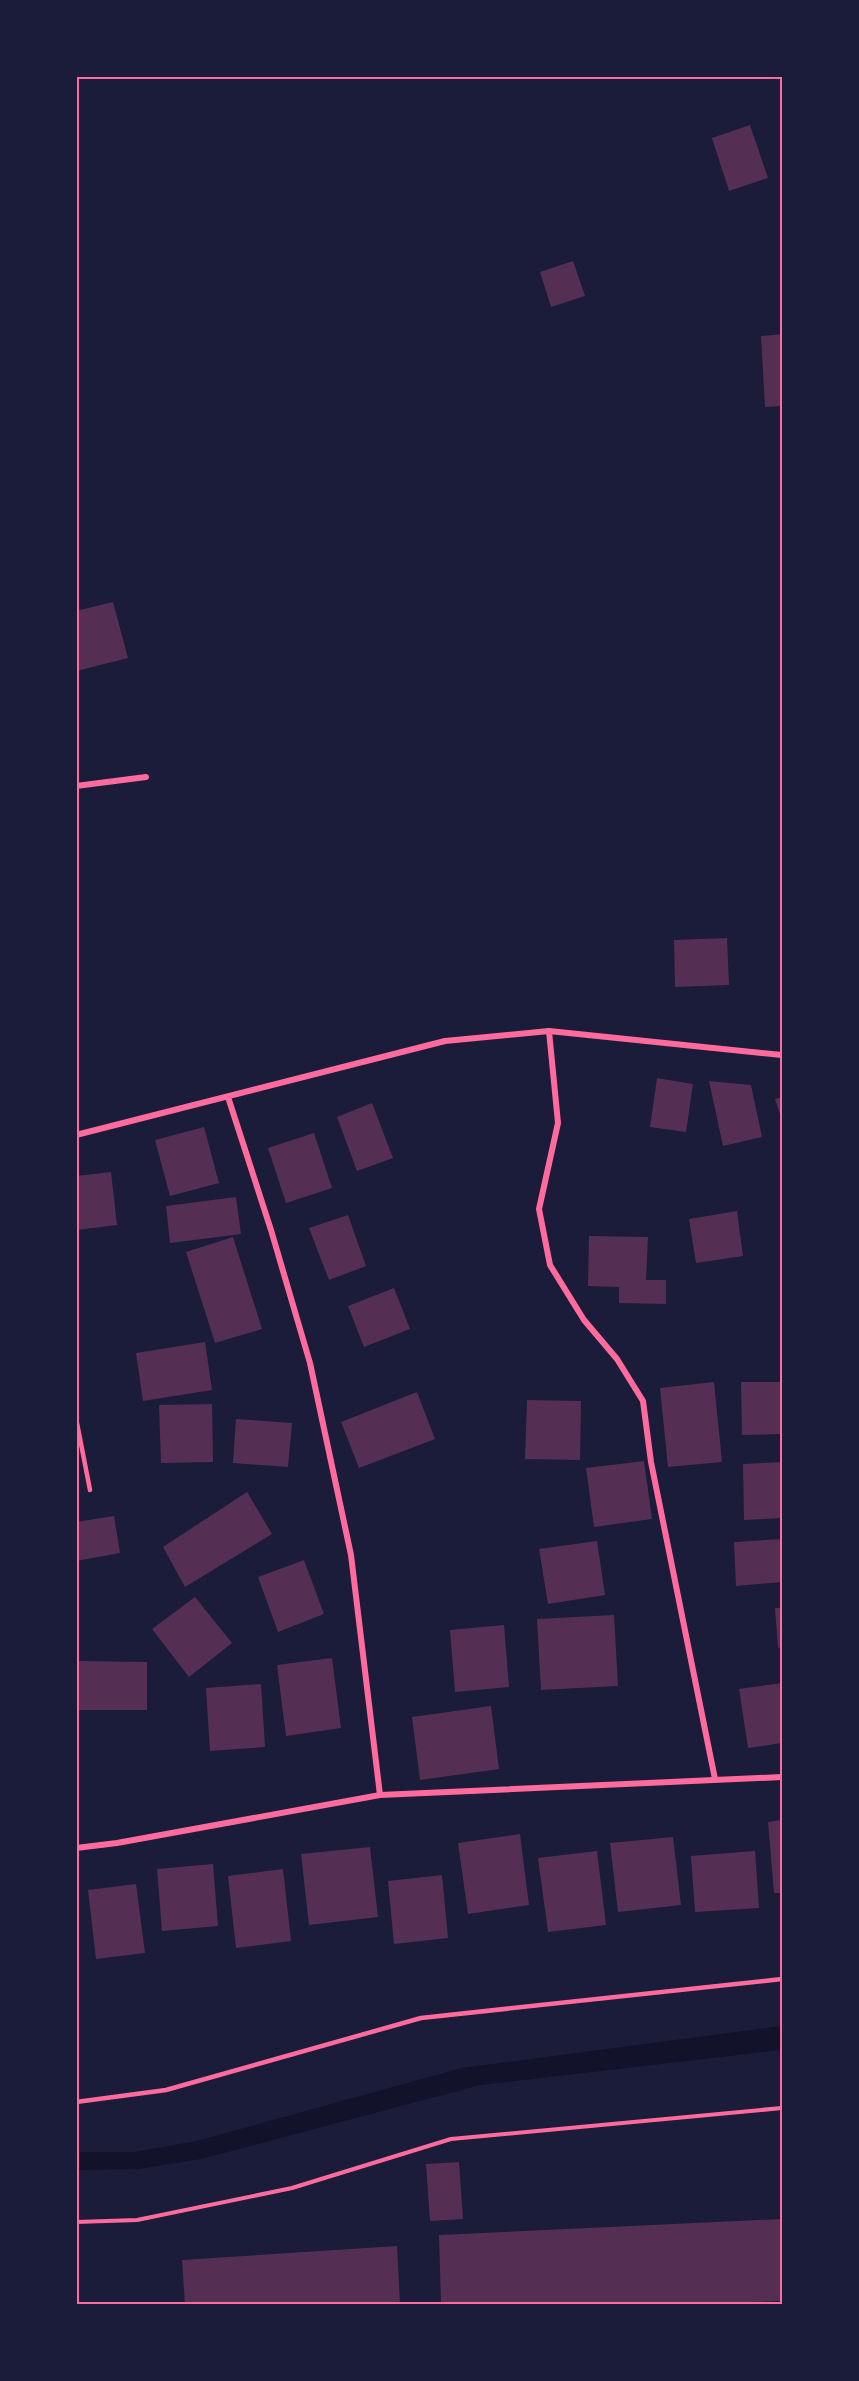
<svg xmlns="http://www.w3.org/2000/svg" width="859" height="2381" font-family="'Playfair Display',serif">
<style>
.water{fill:#12122b}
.building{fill:#542f53}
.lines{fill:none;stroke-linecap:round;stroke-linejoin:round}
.path{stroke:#ff6b9d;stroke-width:4}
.service{stroke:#ff6b9d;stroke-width:4.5}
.minor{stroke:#ff6b9d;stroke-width:6}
.neatline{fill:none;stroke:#ff6b9d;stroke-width:2}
</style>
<rect width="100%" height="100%" fill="#1b1b3a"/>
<path class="water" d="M782 2026V2050L480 2085 201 2159 138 2169 77 2170V2152H134L197 2141 462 2068Z"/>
<g class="building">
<path d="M750 125 768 178 729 191 712 138Z"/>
<path d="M573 261 585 296 551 307 540 272Z"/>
<path d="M782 334V406L765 407 761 336Z"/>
<path d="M113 602 128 658 76 671V611Z"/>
<path d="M727 938 729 985 675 987 674 940Z"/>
<path d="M657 1078 693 1084 686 1132 650 1127Z"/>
<path d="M709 1081 751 1085 762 1137 723 1146Z"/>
<path d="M782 1097V1120L775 1099Z"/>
<path d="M372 1103 393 1158 357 1171 337 1117Z"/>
<path d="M204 1127 219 1183 170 1196 155 1140Z"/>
<path d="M314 1133 332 1188 286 1203 268 1148Z"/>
<path d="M111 1172 117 1225 76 1230V1176Z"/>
<path d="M236 1197 241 1234 170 1243 166 1206Z"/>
<path d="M737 1211 743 1256 696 1263 689 1219Z"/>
<path d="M348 1215 366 1266 329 1280 309 1228Z"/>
<path d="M589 1236 648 1237 646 1280H666V1304L619 1303V1287L588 1286Z"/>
<path d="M233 1237 262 1329 215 1343 186 1252Z"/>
<path d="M394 1288 410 1329 364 1347 348 1306Z"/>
<path d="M205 1342 212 1390 143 1401 136 1353Z"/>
<path d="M714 1382 722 1462 668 1467 660 1388Z"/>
<path d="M741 1382H782V1434L742 1435Z"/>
<path d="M417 1392 435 1439 359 1468 341 1422Z"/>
<path d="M527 1400 581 1401 580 1460 525 1459Z"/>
<path d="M212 1404 213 1462 161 1463 159 1405Z"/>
<path d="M236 1419 292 1423 288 1467 233 1463Z"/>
<path d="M644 1461 652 1519 594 1527 586 1468Z"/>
<path d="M782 1462V1518L744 1520 743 1464Z"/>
<path d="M247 1492 272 1534 185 1587 163 1547Z"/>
<path d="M114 1516 120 1553 76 1561V1522Z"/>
<path d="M782 1539V1582L736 1586 734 1542Z"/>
<path d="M597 1541 605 1595 548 1604 539 1549Z"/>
<path d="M304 1560 324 1614 278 1632 258 1577Z"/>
<path d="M195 1597 232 1643 189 1677 152 1629Z"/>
<path d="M775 1608H782V1647L778 1648Z"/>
<path d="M614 1615 618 1686 541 1690 537 1619Z"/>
<path d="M504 1625 509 1687 455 1692 450 1630Z"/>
<path d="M332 1658 341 1728 286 1736 277 1665Z"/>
<path d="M79 1661 147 1662V1710H78Z"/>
<path d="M782 1683V1743L748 1748 739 1689Z"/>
<path d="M261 1684 265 1747 210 1751 206 1688Z"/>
<path d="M491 1706 499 1769 420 1780 412 1717Z"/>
<path d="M782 1820V1893H774L768 1822Z"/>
<path d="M520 1834 529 1905 468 1914 458 1843Z"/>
<path d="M673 1837 681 1905 618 1912 610 1843Z"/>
<path d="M370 1847 378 1917 309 1925 301 1854Z"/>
<path d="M597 1851 606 1925 548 1932 538 1858Z"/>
<path d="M755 1851 759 1908 695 1912 691 1856Z"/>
<path d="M213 1864 218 1926 162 1931 157 1869Z"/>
<path d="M283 1869 291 1941 236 1948 228 1876Z"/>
<path d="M442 1875 448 1938 394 1944 388 1881Z"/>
<path d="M136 1884 145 1953 96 1959 88 1890Z"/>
<path d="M459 2162 463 2219 430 2221 426 2164Z"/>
<path d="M782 2219V2301L698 2304H441L439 2235Z"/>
<path d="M397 2246 400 2304H185L182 2260Z"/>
</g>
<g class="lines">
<path class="path" d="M76 2222 137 2220 292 2188 451 2139 782 2108"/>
<g class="service">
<path d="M76 1418 90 1490"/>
<path d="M76 2102 166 2090 421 2018 782 1979"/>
</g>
<g class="minor">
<path d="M76 786 146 777"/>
<path d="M549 1031 558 1123 539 1209 550 1265 584 1320 617 1359 643 1401 651 1462 715 1779"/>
<path d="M228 1097 271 1230 310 1363 351 1555 380 1795"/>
<path d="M76 1135 445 1041 549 1031 782 1055"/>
<path d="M76 1848 117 1843 380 1795 782 1777"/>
</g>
</g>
<rect width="859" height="2381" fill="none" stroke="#1b1b3a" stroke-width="156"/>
<rect x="78" y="78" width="703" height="2225" class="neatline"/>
</svg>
